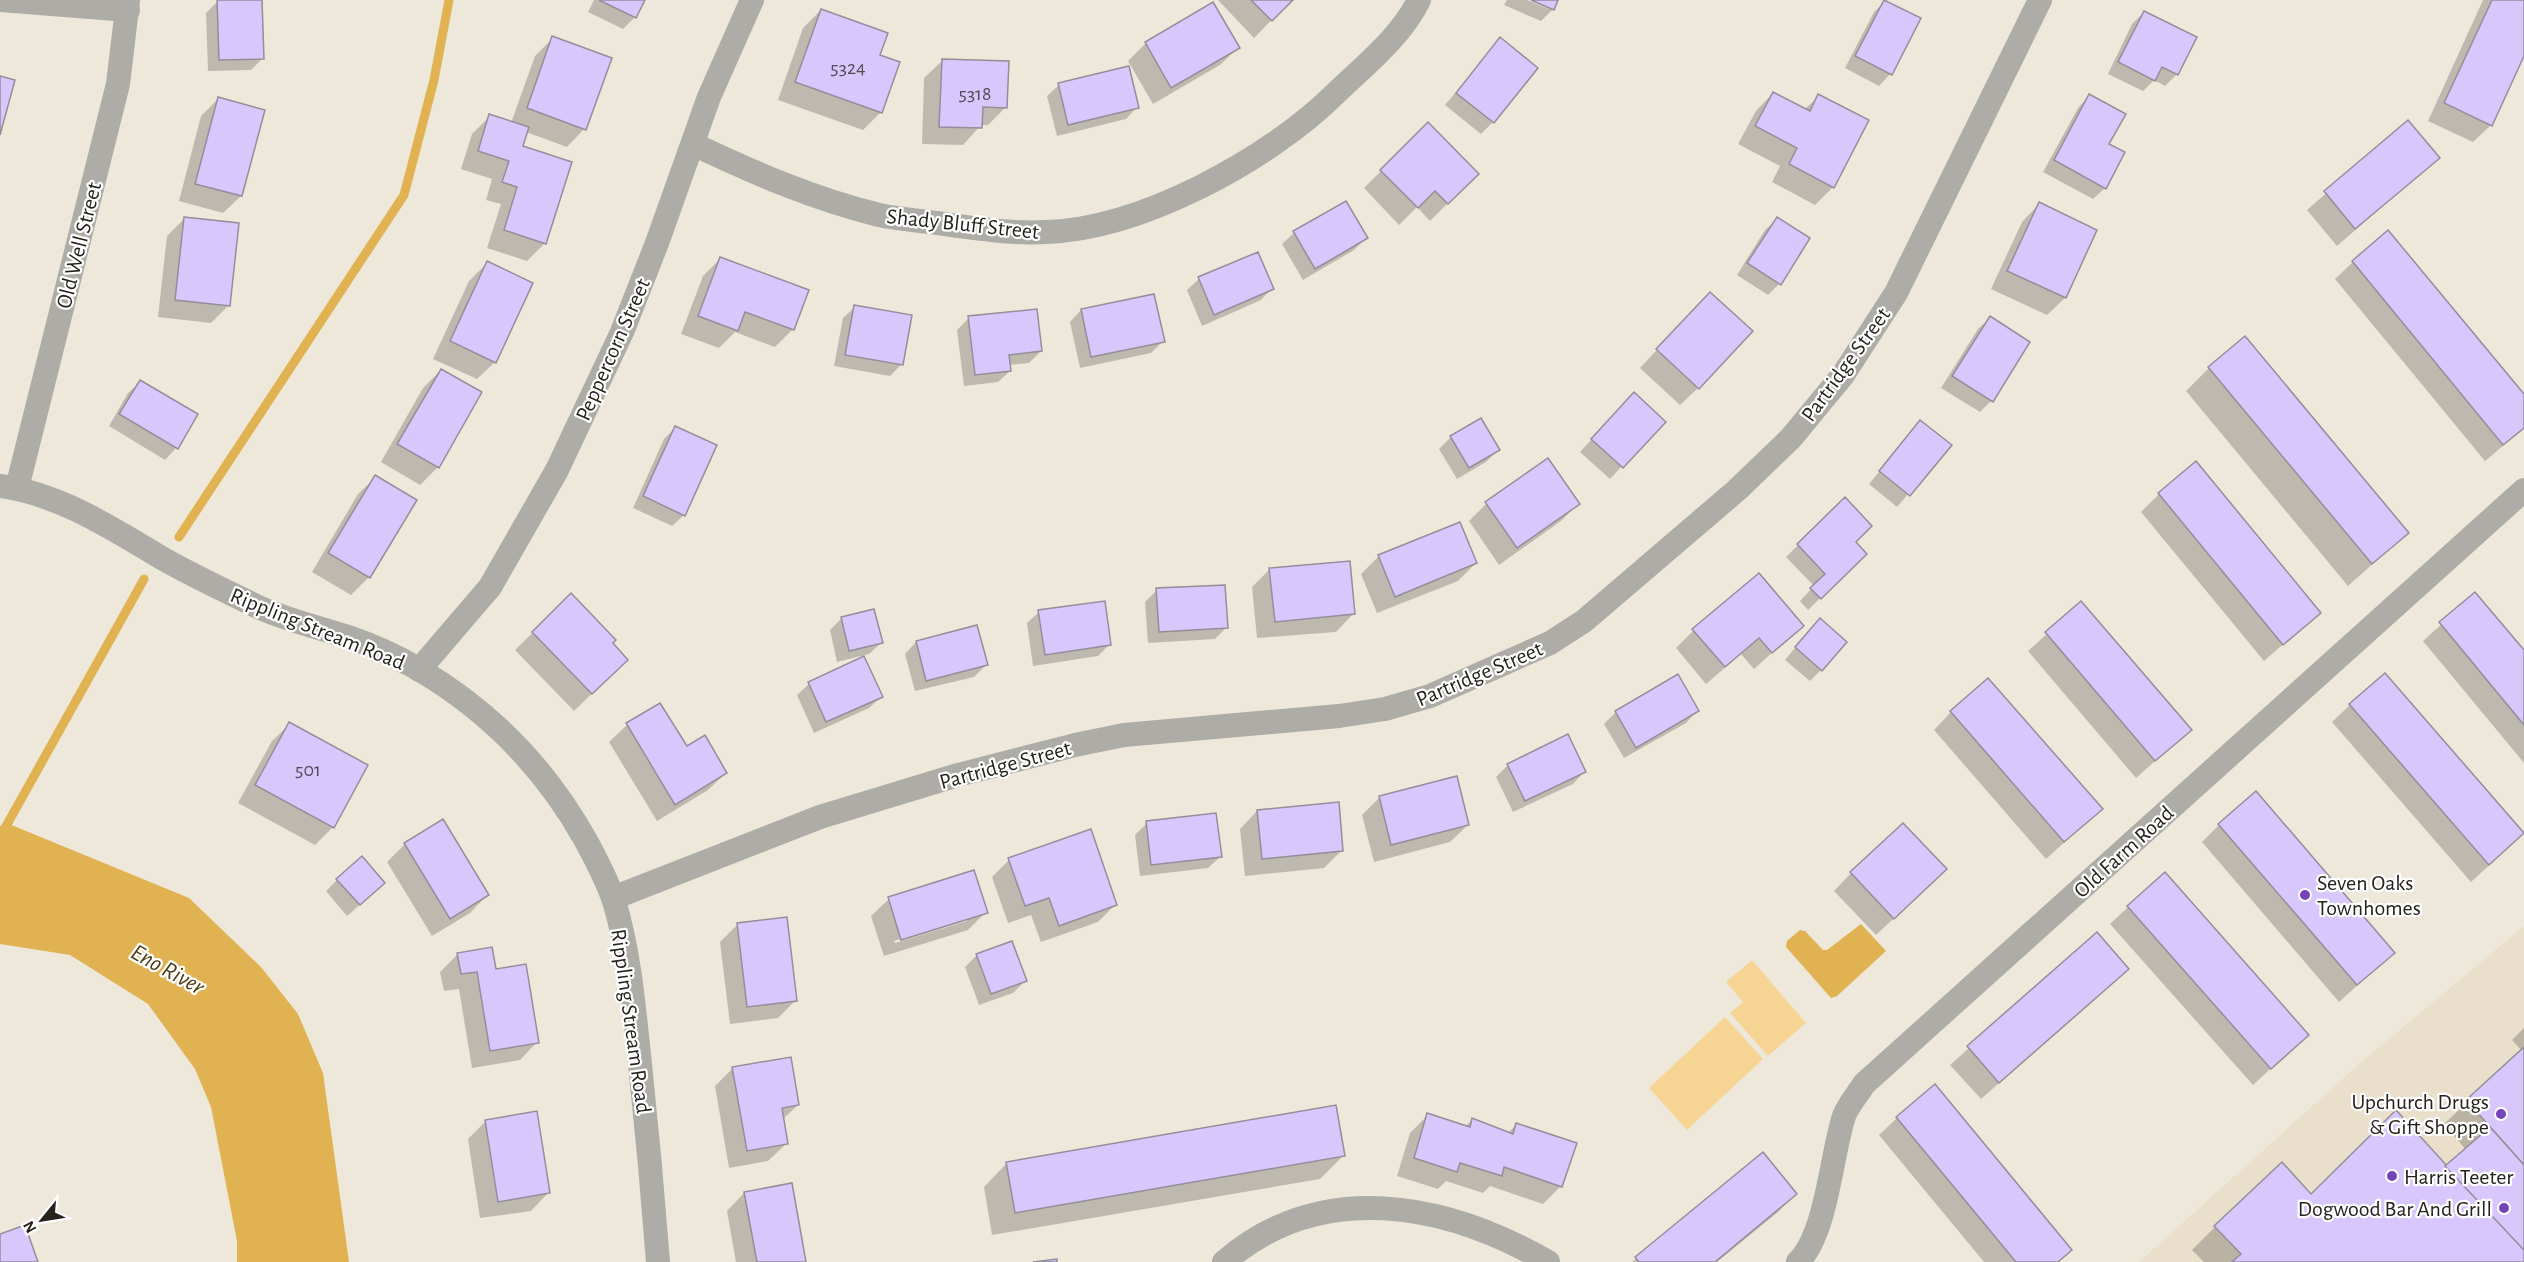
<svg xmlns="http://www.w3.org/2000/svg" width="2524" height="1262" font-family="'Alegreya Sans',sans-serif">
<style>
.built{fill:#e9dfcb}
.green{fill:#f6d594}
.water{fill:#e0b252}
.shadow{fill:#0003;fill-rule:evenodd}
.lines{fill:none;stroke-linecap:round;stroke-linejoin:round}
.stream{stroke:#e0b252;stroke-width:9}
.building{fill:#d8c7fc;stroke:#928e9a;stroke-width:1.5}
.street{stroke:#aeaca6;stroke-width:24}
.poi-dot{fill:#7643ba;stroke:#fff;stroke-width:2}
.labels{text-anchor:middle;stroke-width:4.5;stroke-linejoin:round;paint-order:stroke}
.number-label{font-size:20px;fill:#524b56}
.street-label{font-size:22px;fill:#25221e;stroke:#fff}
.poi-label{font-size:22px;fill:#25221e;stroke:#fff;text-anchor:start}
.water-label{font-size:24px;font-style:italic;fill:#4f3c13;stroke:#fff}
</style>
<rect width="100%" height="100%" fill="#eee8db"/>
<path class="built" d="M2524 926V1262H2139L2359 1064Z"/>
<g class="green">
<path d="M1752 960 1806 1023 1768 1056 1730 1013 1743 1002 1726 982Z"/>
<path d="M1725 1017 1763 1059 1687 1130 1649 1088Z"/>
</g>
<g class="water">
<path d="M9 824 189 898 261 967 298 1014 323 1073 349 1262H237V1241L211 1107 195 1069 148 1004 70 955 0 944V826Z"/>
<path d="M1861 924 1886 951 1837 996 1831 998 1786 947 1787 941 1800 930 1805 931 1823 950H1827Z"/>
</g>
<g class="shadow">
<path d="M261 0 263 58 251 70 208 71 206 13 218 1Z"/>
<path d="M594 0H643L635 17 623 29 588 12Z"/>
<path d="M1218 0H1291L1254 38Z"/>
<path d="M1507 0H1527L1549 9V6L1535 0H1557L1553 9 1541 21 1504 5Z"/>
<path d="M2483 0H2524V53L2491 125 2473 142 2428 121Z"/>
<path d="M1885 1 1890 74 1879 86 1845 68 1874 12Z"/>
<path d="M821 10 879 56 881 112 863 130 778 100 803 28Z"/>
<path d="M2144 12 2177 74 2165 86 2154 80 2143 91 2108 74 2132 24Z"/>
<path d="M553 38 584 129 567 147 526 132 521 147 545 243 527 261 487 248 501 204 486 200 492 179 461 169 472 134 490 116 511 123 535 56Z"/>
<path d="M1500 39 1493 122 1481 134 1445 105Z"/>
<path d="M1146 43 1238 48 1220 65 1153 104 1128 61Z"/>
<path d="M942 61 1006 107 988 125H981L963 145 922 144 924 78Z"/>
<path d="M1059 85 1137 107 1126 119 1057 136 1047 96Z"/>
<path d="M1773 93 1804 110 1819 96 1833 187 1815 205 1772 182 1780 166 1738 144 1756 111Z"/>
<path d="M2089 96 2107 144 2105 188 2093 199 2043 172 2078 108Z"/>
<path d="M219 98 241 196 223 213 179 201 201 116Z"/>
<path d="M2408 122 2438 158 2337 246 2307 210Z"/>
<path d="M1428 124 1477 174 1430 221 1417 207 1399 225 1364 188Z"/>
<path d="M1346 203 1366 238 1354 250 1303 280 1282 244 1294 233Z"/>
<path d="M2039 204 2096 230 2065 298 2047 315 1991 289 2022 222Z"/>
<path d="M185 218 228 306 211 323 158 317 167 236Z"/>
<path d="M1777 219 1779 284 1768 295 1737 275 1765 230Z"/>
<path d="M721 258 793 329 775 347 735 332 719 348 681 334 703 276Z"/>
<path d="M2353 262 2524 397V428L2485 461 2335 279Z"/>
<path d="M487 263 495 362 477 379 433 359 469 281Z"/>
<path d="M1199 279 1272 288 1261 300 1202 326 1187 290Z"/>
<path d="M855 307 901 365 890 376 834 366 843 318Z"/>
<path d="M1081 310 1163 341 1151 353 1080 368 1070 322Z"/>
<path d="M1693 311 1698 388 1680 405 1640 368Z"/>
<path d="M969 318 1041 351 1029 363 1009 365 1010 371 998 382 964 386 957 330Z"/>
<path d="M1990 318 1991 401 1980 412 1941 388 1978 329Z"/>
<path d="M2209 368 2407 533 2348 586 2186 391Z"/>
<path d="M441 370 438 467 420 485 381 462 423 388Z"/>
<path d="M140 382 196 415 176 448 165 460 109 426 128 393Z"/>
<path d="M1622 406 1663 422 1610 479 1580 452Z"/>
<path d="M1920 422 1950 445 1897 507 1869 484Z"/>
<path d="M675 428 684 515 672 526 633 508 664 439Z"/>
<path d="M1451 437 1498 450 1486 462 1457 479 1439 449Z"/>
<path d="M376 477 369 577 351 595 312 572 358 494Z"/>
<path d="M2159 494 2319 613 2264 661 2141 512Z"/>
<path d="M1845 499 1854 542 1865 554 1808 610 1800 601 1814 586 1786 557Z"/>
<path d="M1486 504H1578L1561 521 1499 565 1469 521Z"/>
<path d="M1379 556 1476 563 1458 581 1377 613 1361 574Z"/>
<path d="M1270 569 1353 614 1336 632 1257 638 1252 587Z"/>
<path d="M1157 590 1227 627 1215 639 1148 643 1145 602Z"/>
<path d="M2475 594 2524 652V763L2423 641Z"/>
<path d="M571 595 611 643 609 677 574 711 515 650Z"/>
<path d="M2081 603 2190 730 2136 778 2028 651Z"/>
<path d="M873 611 881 643 869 654 837 662 830 630 841 619Z"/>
<path d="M1039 612 1109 645 1098 656 1033 666 1027 623Z"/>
<path d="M1802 626 1754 669 1741 654 1706 684 1676 648 1694 630Z"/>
<path d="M1808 632 1821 670 1810 681 1785 660Z"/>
<path d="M916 642 986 665 974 677 915 691 905 654Z"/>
<path d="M809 684 881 697 869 708 814 733 797 695Z"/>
<path d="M659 705 686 748 726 773 708 790 657 821 609 742 627 725Z"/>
<path d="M2350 705 2523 834 2471 882 2332 722Z"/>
<path d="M1697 711 1686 723 1624 758 1604 724 1616 712Z"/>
<path d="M1951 712 2101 809 2046 859 1934 730Z"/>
<path d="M290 724 366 766 333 827 315 845 238 803 272 741Z"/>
<path d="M1508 765 1584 772 1573 784 1513 812 1496 777Z"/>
<path d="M1380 797 1468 825 1450 842 1374 862 1362 815Z"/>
<path d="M1257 811 1342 850 1324 868 1245 876 1240 829Z"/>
<path d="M1147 823 1220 857 1208 868 1140 876 1135 835Z"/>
<path d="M2219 825 2393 953 2339 1002 2202 842Z"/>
<path d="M405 844 487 895 470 913 432 936 387 862Z"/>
<path d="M1009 860 1115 905 1098 922 1041 942 1031 915 1008 923 992 877Z"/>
<path d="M1851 873 1927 887 1876 935 1834 891Z"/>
<path d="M337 880 371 895 347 916 326 891Z"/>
<path d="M889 899 986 912 968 930 884 956 871 916ZM967 918V921L895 943 894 941Z"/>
<path d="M2128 907 2307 1035 2253 1085 2110 924Z"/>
<path d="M738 924 796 1000 778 1018 730 1024 720 942Z"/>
<path d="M2096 934 2109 986 1981 1099 1950 1065Z"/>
<path d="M458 954 494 971 537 1042 520 1060 472 1068 459 989 444 991 440 972Z"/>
<path d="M977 955 1025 981 1013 993 979 1005 965 967Z"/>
<path d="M2524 1028V1262H2204L2192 1250 2215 1227 2311 1196 2446 1168 2466 1150 2444 1124 2522 1051 2512 1040Z"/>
<path d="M733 1068 798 1105 782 1120 786 1144 768 1161 729 1168 715 1086Z"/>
<path d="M1428 1115 1465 1127 1473 1119 1508 1133 1516 1125 1561 1186 1543 1204 1490 1186 1483 1193 1446 1181 1438 1189 1397 1176 1410 1133Z"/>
<path d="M1897 1118 2058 1262H1984L1879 1135Z"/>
<path d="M486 1121 548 1193 531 1211 480 1218 468 1139Z"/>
<path d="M1762 1154 1795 1194 1778 1212 1717 1262H1632Z"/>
<path d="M1343 1156 1320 1179 992 1235 984 1187 1007 1163Z"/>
<path d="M744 1193 805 1262H736L727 1211Z"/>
</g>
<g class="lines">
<g class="stream">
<path d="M179 537 404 195 434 80 449 0"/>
<path d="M0 837 144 579"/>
</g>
</g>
<g class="building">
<path d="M217 0H262L264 59 219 60Z"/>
<path d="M599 0H645L636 18Z"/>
<path d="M1251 0H1293L1272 21Z"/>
<path d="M1531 0H1558L1554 10Z"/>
<path d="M1884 0 1921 18 1892 75 1855 56Z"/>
<path d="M2492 0H2524V56L2492 126 2444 103Z"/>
<path d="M1213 2 1240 48 1171 88 1145 42Z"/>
<path d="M821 9 888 33 880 55 900 62 882 113 795 82Z"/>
<path d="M2144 11 2197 37 2178 75 2162 67 2155 81 2118 62Z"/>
<path d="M552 36 612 58 586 130 527 108Z"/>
<path d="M1500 37 1538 68 1494 123 1456 93Z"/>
<path d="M942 59 1009 61 1007 108 983 107 982 128 939 127Z"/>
<path d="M1129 66 1139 108 1068 125 1058 83Z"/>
<path d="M0 76 15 80 0 135Z"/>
<path d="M1773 92 1810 111 1818 94 1869 120 1834 188 1789 164 1797 148 1755 126Z"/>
<path d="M2089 94 2126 114 2109 144 2125 152 2106 189 2054 160Z"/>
<path d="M218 97 265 110 242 196 195 184Z"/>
<path d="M489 114 529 127 523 146 572 162 546 244 504 230 517 187 502 182 509 161 478 151Z"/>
<path d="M2408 120 2440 158 2355 229 2324 191Z"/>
<path d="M1428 122 1479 174 1448 204 1435 191 1418 208 1380 170Z"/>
<path d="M1346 201 1368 238 1315 269 1293 231Z"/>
<path d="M2039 202 2097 230 2066 298 2007 271Z"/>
<path d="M184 217 239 223 230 306 175 300Z"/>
<path d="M1777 217 1810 238 1781 285 1747 263Z"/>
<path d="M2388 230 2524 394V428L2503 445 2352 261Z"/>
<path d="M1258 252 1274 289 1214 315 1198 277Z"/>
<path d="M720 257 809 290 794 330 745 312 738 331 698 316Z"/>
<path d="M487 261 533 283 496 363 450 341Z"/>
<path d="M1710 292 1753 331 1699 389 1656 349Z"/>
<path d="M1154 294 1165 342 1091 357 1081 309Z"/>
<path d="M854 305 912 315 903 365 845 355Z"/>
<path d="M1037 309 1042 351 1009 355 1011 371 975 375 968 316Z"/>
<path d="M1990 316 2030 342 1993 402 1952 376Z"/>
<path d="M2245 336 2409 533 2372 564 2208 367Z"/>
<path d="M441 369 482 392 439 468 397 444Z"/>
<path d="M140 380 198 414 178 449 119 414Z"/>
<path d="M1634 392 1666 422 1623 468 1591 439Z"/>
<path d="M1481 418 1500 450 1469 468 1450 436Z"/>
<path d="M1920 420 1952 445 1910 496 1879 471Z"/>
<path d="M675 426 717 445 685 516 643 496Z"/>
<path d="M1548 458 1580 504 1517 548 1485 502Z"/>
<path d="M2196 461 2321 613 2283 645 2158 493Z"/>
<path d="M375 475 417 500 370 578 328 553Z"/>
<path d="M1845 497 1872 526 1856 542 1867 554 1821 599 1810 588 1825 574 1797 544Z"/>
<path d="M1460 522 1477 563 1395 597 1378 555Z"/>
<path d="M1350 561 1355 614 1275 622 1269 568Z"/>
<path d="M1759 573 1804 626 1772 653 1759 638 1725 667 1692 629Z"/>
<path d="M1225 585 1228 628 1159 632 1156 588Z"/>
<path d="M2475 592 2524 650V725L2439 622Z"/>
<path d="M571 593 616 640 613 643 628 660 592 694 532 632Z"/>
<path d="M1105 601 1111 645 1045 655 1038 610Z"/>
<path d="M2081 601 2192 730 2155 761 2045 632Z"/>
<path d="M874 609 883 643 849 651 841 617Z"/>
<path d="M1820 618 1847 642 1822 671 1795 647Z"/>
<path d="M977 625 988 665 926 681 916 641Z"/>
<path d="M864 656 883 697 826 722 808 682Z"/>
<path d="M2385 673 2524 833 2489 865 2349 704Z"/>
<path d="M1678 674 1699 711 1636 748 1615 711Z"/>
<path d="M1988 678 2103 809 2064 842 1950 711Z"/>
<path d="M660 703 687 746 705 735 727 773 675 805 626 723Z"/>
<path d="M289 722 368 765 334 828 255 785Z"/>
<path d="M1568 734 1586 772 1525 801 1507 764Z"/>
<path d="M1457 776 1469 825 1391 845 1379 796Z"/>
<path d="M2256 791 2395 953 2357 985 2218 824Z"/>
<path d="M1339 802 1343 851 1262 859 1257 810Z"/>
<path d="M1216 813 1222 857 1151 865 1146 821Z"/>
<path d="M443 819 489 895 450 919 404 843Z"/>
<path d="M1903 823 1947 869 1894 919 1850 872Z"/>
<path d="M1091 829 1117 905 1059 926 1049 898 1025 906 1008 858Z"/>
<path d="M362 856 385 883 360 905 336 879Z"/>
<path d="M974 870 988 913 901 940 888 897Z"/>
<path d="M2165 872 2309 1035 2271 1069 2127 906Z"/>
<path d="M787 917 797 1001 747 1007 737 923Z"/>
<path d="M2097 932 2129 969 1999 1083 1967 1046Z"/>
<path d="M1012 941 1027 981 991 994 976 954Z"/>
<path d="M492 947 496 969 526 964 539 1043 490 1051 477 972 461 974 457 953Z"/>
<path d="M2524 1047V1165L2466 1100Z"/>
<path d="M791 1057 799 1105 782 1108 788 1144 747 1151 732 1067Z"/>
<path d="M1935 1084 2072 1250 2058 1262H2016L1896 1117Z"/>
<path d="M1336 1105 1345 1156 1015 1213 1006 1162Z"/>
<path d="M2396 1110 2524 1250V1262H2232L2241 1254 2214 1226 2282 1162 2311 1194Z"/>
<path d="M537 1111 550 1193 498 1202 485 1120Z"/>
<path d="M1427 1113 1470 1127 1472 1118 1513 1134 1516 1123 1577 1143 1562 1187 1504 1167 1502 1176 1460 1163 1457 1172 1414 1158Z"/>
<path d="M2490 1127 2524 1165V1250L2445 1166Z"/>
<path d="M1763 1152 1797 1194 1715 1262H1639L1635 1257Z"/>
<path d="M792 1183 806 1262H757L744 1192Z"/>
<path d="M25 1225 38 1262H0V1234Z"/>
<path d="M1057 1259V1262H1033Z"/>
</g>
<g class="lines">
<g class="street">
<path d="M0 0 128 10"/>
<path d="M693 144C754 173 814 199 879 215 902 220 927 221 951 225 982 229 1014 234 1046 232 1141 229 1268 160 1335 94 1364 66 1401 37 1419 0"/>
<path d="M0 486C59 494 110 527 160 557 191 575 224 590 256 606 285 620 318 627 348 637 372 645 398 657 420 670 491 712 545 768 585 839 596 859 607 880 614 901 630 954 634 1009 640 1064 647 1130 653 1196 658 1262"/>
<path d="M17 488 118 84 128 0"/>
<path d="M419 670 490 587 557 470 622 332 657 243 709 97 752 0"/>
<path d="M613 898 820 817 958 775 1075 745 1124 735 1339 716 1385 709 1430 696 1550 643 1584 621 1737 490 1791 438 1843 375 1896 293 2040 0"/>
<path d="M1224 1262C1321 1178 1446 1203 1548 1262"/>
<path d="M1798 1262C1827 1233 1831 1156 1844 1116 1848 1105 1858 1094 1864 1084L2524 490"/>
</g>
</g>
<g class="poi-dot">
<circle cx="2305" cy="895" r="6"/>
<circle cx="2501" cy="1114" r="6"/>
<circle cx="2392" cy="1176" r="6"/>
<circle cx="2504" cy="1208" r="6"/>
</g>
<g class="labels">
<g class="number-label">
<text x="848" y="74">5324</text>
<text x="975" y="100">5318</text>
<text x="308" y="776">501</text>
</g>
<g class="street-label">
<text transform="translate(963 223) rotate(6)" y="8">Shady Bluff Street</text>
<text transform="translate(78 245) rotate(-76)" y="8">Old Well Street</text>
<text transform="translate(612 349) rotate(-66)" y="8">Peppercorn Street</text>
<text transform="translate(1845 364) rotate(-54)" y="8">Partridge Street</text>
<text transform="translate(318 628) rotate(22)" y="8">Rippling Stream Road</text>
<text transform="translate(1479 673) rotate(-23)" y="8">Partridge Street</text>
<text transform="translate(1005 764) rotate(-15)" y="8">Partridge Street</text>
<text transform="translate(2123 851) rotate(-42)" y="8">Old Farm Road</text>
<text transform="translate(632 1021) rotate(82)" y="8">Rippling Stream Road</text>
</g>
<g class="poi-label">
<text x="2317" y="890">Seven Oaks<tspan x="2317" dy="25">Townhomes</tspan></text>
<text x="2489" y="1109" text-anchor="end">Upchurch Drugs<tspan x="2489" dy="25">&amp; Gift Shoppe</tspan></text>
<text x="2404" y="1184">Harris Teeter</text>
<text x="2492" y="1216" text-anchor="end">Dogwood Bar And Grill</text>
</g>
<g class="water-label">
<text transform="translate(168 969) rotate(29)" y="8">Eno River</text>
</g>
</g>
<g transform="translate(42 1220) rotate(240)" stroke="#ffffff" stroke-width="4.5" paint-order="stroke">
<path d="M0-4.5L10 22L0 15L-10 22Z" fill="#25221e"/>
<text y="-9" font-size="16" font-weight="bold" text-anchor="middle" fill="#25221e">N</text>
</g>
</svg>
